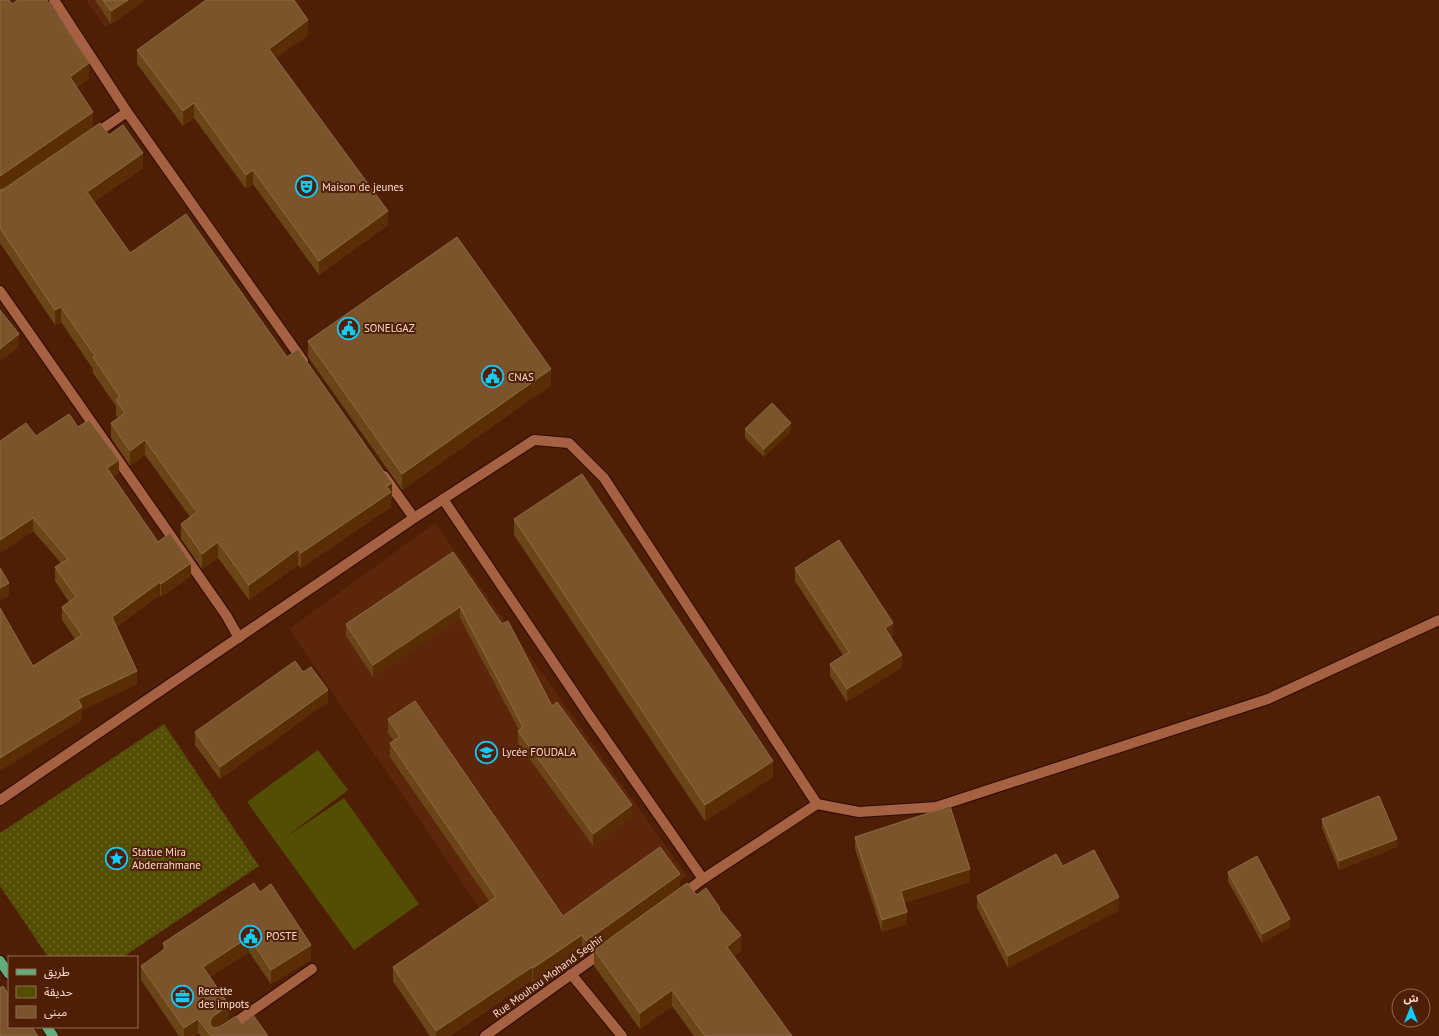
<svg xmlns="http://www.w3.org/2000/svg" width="1439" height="1036" font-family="'PT Sans','Noto Sans Arabic',sans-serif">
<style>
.built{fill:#5b260a}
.grass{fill:url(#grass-dots)}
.park{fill:#544e04}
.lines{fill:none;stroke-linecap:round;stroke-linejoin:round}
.minor-casing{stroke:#2c0a00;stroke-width:12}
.major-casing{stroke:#2c0a00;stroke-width:12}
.minor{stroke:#a66142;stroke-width:10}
.major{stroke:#66ab7c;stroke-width:10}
.wall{fill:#6b4417}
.shaded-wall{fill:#592e07}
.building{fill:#7b542b;stroke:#8f6a45}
.labels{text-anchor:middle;stroke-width:4;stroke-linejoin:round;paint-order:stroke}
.poi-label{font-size:11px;fill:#feddd0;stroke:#4e1e05;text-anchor:start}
.street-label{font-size:11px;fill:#feddd0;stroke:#4e1e05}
</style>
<defs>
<pattern id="grass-dots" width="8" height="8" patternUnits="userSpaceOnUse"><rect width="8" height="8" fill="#544e04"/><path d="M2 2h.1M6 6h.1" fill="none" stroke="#6e6728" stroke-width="1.8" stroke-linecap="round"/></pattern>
</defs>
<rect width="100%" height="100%" fill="#4e1e05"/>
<g class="built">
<path d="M86 0H144L105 27Z"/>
<path d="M435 523 687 876 534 988 289 629Z"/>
</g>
<path class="grass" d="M164 724 259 866 123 957H48L0 886V833Z"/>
<path class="park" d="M318 750 348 790 286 837 344 798 419 904 354 950 247 802Z"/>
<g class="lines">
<defs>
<g id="minor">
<path d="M54 0 127 112 303 361"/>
<path d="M92 136 127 112"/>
<path d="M0 291 226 615 239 638"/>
<path d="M384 476 414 518"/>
<path d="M443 499 591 718 703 879"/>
<path d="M0 800 414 518 534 440 569 443 604 478 817 804"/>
<path d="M680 896 703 879 817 804 859 812 936 807 1268 699 1439 620"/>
<path d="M571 974 622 1036"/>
<path d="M216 1036 312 969"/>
<path d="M485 1036 604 951"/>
</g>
<g id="major">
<path d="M0 961 9 974"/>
<path d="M47 1027 53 1036"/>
</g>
</defs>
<use href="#minor" class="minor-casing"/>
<use href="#major" class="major-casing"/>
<use href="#minor" class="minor"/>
<use href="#major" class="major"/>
</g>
<g class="wall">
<path d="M0 0 12 4 89 79 76 87 93 127 2 190 109 135 143 168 94 202 130 253 287 357 392 498 391 499V507L301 568 298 565 249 600 218 558 202 569 181 539V524L190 517 145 455 130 466 111 438V423L118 418 116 415V406L93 373V369L61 322 55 325 0 243Z"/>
<path d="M95 0H146L111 24Z"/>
<path d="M308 35 276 58 388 225 319 275 253 184 246 189 194 118 183 126 137 64V50Z"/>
<path d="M308 341 551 385 402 490 308 357Z"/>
<path d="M78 427 119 473 113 477 158 542 191 576 161 597 160 595 116 627 137 684 82 710V720L33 666 75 639 62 620V607L69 602 55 581V567L61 563 33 531 0 553V441L36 436Z"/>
<path d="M745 429 791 431 764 457 745 438Z"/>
<path d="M514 519 773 777 705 821 514 535Z"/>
<path d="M453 552 552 706 632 817 593 846 518 743V731L519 730 460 618 373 677 346 636V624Z"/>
<path d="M795 568 893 635 891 637 902 667 847 702 830 676V664L843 655 795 581Z"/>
<path d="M303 672 328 702 220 779 195 745V732Z"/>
<path d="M388 719 563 916 680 888 586 955 582 949 533 982 532 980 450 1036H430L393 981V967L490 902 390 757V743L394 741 388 733Z"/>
<path d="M1322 819 1397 847 1339 870 1322 828Z"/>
<path d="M855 837 970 882 904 903 907 924 882 932 855 849Z"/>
<path d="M1063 866 1119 910 1008 968 977 908V896Z"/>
<path d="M1228 872 1290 927 1262 943 1228 881Z"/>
<path d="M260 892 311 960 271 984 249 952 210 977 229 1019 217 1027 242 1024 268 1036H201L198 1033 194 1036H179L141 980V966L163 951V943Z"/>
<path d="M697 895 720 911 741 951 734 956 792 1036H694L672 1006 640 1029 594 966V950Z"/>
</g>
<g class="shaded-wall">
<path d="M128 0H146L111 24V11Z"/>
<path d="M308 20V35L269 63V49Z"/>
<path d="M89 63V79L70 92V77Z"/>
<path d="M194 103V118L183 126V111Z"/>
<path d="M93 112V127L0 191V176Z"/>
<path d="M143 153V168L87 207V192Z"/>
<path d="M253 170V184L246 189V175Z"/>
<path d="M388 211V225L319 275V261Z"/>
<path d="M61 307V322L55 325V310Z"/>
<path d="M19 334V347L0 362V349Z"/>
<path d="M551 369V385L402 490V474Z"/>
<path d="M791 423V431L764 457V449Z"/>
<path d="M145 440V455L130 466V451Z"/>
<path d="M119 460V473L107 481V468Z"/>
<path d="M392 483V498L391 499V507L301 568V553Z"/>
<path d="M33 518V531L0 553V540Z"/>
<path d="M218 542V558L202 569V554Z"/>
<path d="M298 549V565L249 600V585Z"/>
<path d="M191 563V576L161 597V584Z"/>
<path d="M160 582V595L112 630V617Z"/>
<path d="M9 583V596L0 601V588Z"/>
<path d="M460 607V618L373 677V665Z"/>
<path d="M893 623V635L885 641V628Z"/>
<path d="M902 655V667L847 702V689Z"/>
<path d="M137 671V684L82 710V720L0 771V758L78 699Z"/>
<path d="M328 690V702L220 779V767Z"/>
<path d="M773 761V777L705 821V805Z"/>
<path d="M632 805V817L593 846V834Z"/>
<path d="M1397 839V847L1339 870V861Z"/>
<path d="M970 869V882L901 904V891Z"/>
<path d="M680 874V888L586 955V941Z"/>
<path d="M1119 897V910L1008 968V956Z"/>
<path d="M907 912V924L882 932V920Z"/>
<path d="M1290 919V927L1262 943V934Z"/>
<path d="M582 935V949L533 982V968Z"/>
<path d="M741 935V951L727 962V947Z"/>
<path d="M249 937V952L203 982V967Z"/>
<path d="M311 945V960L271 984V970Z"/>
<path d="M532 967V980L450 1036H436V1031Z"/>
<path d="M672 990V1006L640 1029V1013Z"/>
<path d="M229 1005V1019L212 1031 210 1022 212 1017Z"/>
<path d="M198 1019V1033L194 1036H184V1028Z"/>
</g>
<g class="building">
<path d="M0 0H9L12 4 18 0H47L89 63 70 77 93 112 0 176Z"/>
<path d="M103 0H128L111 11Z"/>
<path d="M206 0H294L308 20 269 49 388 211 319 261 253 170 246 175 194 103 183 111 137 50Z"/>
<path d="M100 123 109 135 123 125 143 153 87 192 130 253 186 214 287 357 298 349 392 483 386 486 391 492 301 553 298 549 249 585 218 542 202 554 181 524 197 512 145 440 130 451 111 423 125 413 116 400 120 397 93 357 95 356 61 307 55 310 0 228V190L4 189Z"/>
<path d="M457 237 551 369 402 474 308 341Z"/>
<path d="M0 310 19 334 0 349Z"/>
<path d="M772 403 791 423 764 449 745 429Z"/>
<path d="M69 414 78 427 89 420 119 460 107 468 158 542 170 533 191 563 161 584 160 582 112 617 137 671 78 699 82 707 0 758V608L33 666 82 635 62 607 76 597 55 567 68 559 33 518 0 540V441L26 423 36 436Z"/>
<path d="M582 474 773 761 705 805 514 519Z"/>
<path d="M839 540 893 623 885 628 902 655 847 689 830 664 849 652 795 568Z"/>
<path d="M453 552 502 624 508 621 552 706 557 702 632 805 593 834 518 731 523 727 460 607 373 665 346 624Z"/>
<path d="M0 568 9 583 0 588Z"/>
<path d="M295 661 303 672 311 667 328 690 220 767 195 732Z"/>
<path d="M415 701 563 916 660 847 680 874 586 941 582 935 533 968 532 967 436 1031 393 967 496 897 390 743 400 737 388 719Z"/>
<path d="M1379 796 1397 839 1339 861 1322 819Z"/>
<path d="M950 806 970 869 901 891 907 912 882 920 855 837Z"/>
<path d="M1094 850 1119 897 1008 956 977 896 1056 854 1063 866Z"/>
<path d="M1257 856 1290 919 1262 934 1228 872Z"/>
<path d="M254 883 260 892 271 884 311 945 271 970 249 937 203 967 229 1005 212 1017 210 1022 211 1026 214 1028 219 1027 236 1016 242 1024 253 1015 268 1036H211L198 1019 184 1028 141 966 166 948 163 943Z"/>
<path d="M687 883 697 895 706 888 720 908 719 909 741 935 727 947 792 1036H705L672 990 640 1013 594 950Z"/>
<path d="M3 986 9 995V1027H32L38 1036H0V988Z"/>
</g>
<defs>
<symbol id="theatre-ring" viewBox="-11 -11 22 22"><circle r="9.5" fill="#4e1e05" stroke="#14cafb" stroke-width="1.5"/><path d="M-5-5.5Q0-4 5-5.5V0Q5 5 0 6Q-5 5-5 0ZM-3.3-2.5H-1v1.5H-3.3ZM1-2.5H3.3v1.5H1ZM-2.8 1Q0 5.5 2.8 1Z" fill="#14cafb"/></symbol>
<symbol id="civic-ring" viewBox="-11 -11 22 22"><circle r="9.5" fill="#4e1e05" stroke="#14cafb" stroke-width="1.5"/><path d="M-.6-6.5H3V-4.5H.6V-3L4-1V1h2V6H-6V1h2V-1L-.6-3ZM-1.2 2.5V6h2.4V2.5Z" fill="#14cafb"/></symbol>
<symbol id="school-ring" viewBox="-11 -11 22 22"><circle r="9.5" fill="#4e1e05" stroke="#14cafb" stroke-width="1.5"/><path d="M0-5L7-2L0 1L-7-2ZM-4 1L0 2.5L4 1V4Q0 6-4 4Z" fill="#14cafb"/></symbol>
<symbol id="sight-ring" viewBox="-11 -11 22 22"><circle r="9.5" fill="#4e1e05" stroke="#14cafb" stroke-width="1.5"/><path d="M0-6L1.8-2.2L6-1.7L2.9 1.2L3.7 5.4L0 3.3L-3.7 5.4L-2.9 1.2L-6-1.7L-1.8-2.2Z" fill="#14cafb"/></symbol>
<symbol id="office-ring" viewBox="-11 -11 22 22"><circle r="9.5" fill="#4e1e05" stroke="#14cafb" stroke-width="1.5"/><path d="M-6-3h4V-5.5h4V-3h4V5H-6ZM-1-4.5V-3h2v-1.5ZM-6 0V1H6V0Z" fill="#14cafb"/></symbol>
</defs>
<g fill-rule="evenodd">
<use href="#theatre-ring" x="294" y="174" width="25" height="25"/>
<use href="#civic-ring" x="336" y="316" width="25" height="25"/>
<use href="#civic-ring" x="480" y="364" width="25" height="25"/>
<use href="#school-ring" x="474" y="740" width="25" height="25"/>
<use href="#sight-ring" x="104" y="846" width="25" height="25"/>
<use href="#civic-ring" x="238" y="924" width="25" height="25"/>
<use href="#office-ring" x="170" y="984" width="25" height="25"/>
</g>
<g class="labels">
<g class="poi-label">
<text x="322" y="191">Maison de jeunes</text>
<text x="364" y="332">SONELGAZ</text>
<text x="508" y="381">CNAS</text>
<text x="502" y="756">Lycée FOUDALA</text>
<text x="132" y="856">Statue Mira<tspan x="132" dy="13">Abderrahmane</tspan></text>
<text x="266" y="940">POSTE</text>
<text x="198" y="995">Recette<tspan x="198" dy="13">des impots</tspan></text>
</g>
<g class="street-label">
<text transform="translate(548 976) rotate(-36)" y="4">Rue Mouhou Mohand Seghir</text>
</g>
</g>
<rect x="8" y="956" width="130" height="72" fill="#4e1e05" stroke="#946a56"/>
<rect x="16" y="969" width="20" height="6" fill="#66ab7c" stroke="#946a56"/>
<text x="44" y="976" font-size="12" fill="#feddd0">طريق</text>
<rect x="16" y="986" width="20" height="12" fill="#544e04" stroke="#946a56"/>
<text x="44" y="996" font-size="12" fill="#feddd0">حديقة</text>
<rect x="16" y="1006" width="20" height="12" fill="#7b542b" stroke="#946a56"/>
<text x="44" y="1016" font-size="12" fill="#feddd0">مبنى</text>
<g transform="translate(1411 1008)"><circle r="19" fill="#4e1e05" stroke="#946a56"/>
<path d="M0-3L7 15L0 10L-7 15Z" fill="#14cafb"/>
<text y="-6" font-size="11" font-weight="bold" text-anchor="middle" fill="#feddd0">ش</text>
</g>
</svg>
